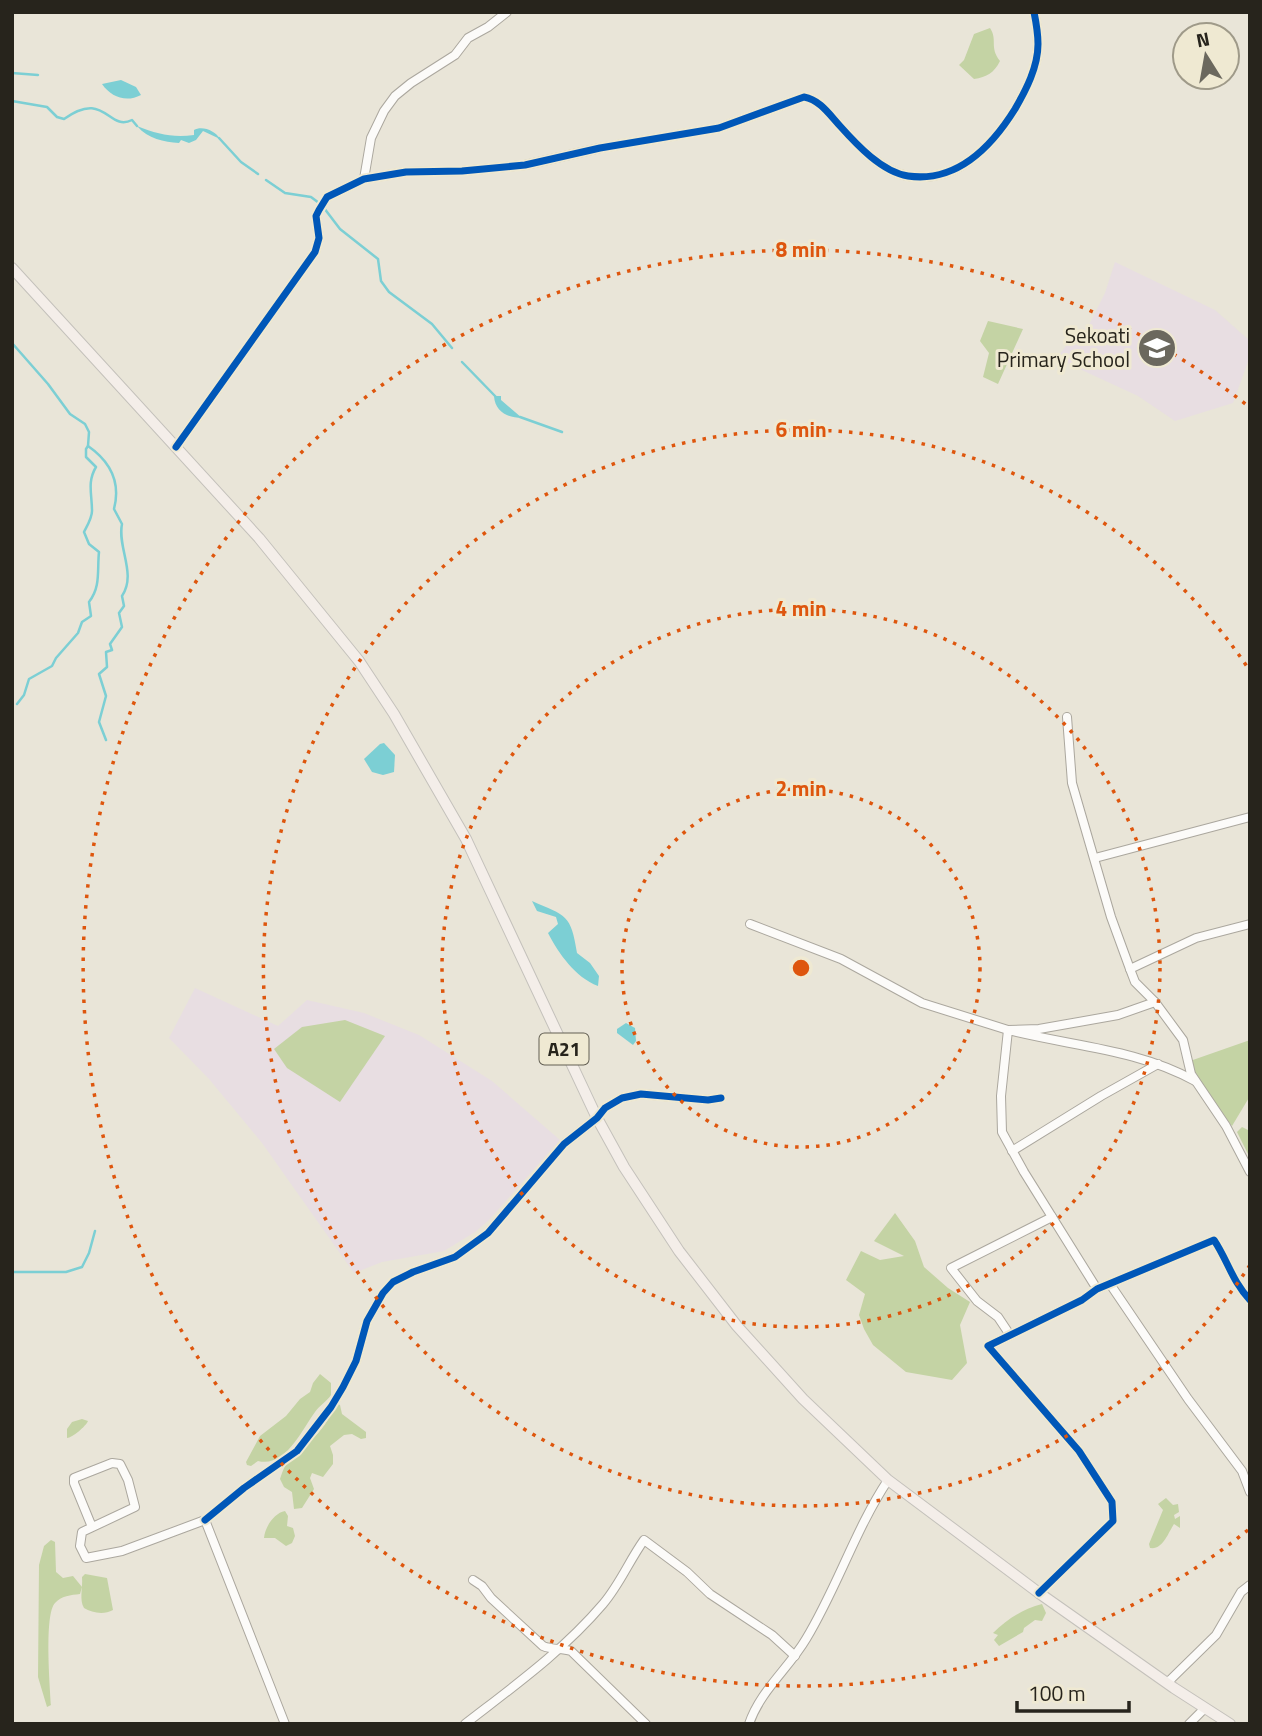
<svg xmlns="http://www.w3.org/2000/svg" width="1262" height="1736" font-family="'Titillium Web',sans-serif">
<style>
.education{fill:#e8dee2}
.green{fill:#c4d3a4}
.water{fill:#7ccfd4}
.lines{fill:none;stroke-linecap:round;stroke-linejoin:round}
.stream{stroke:#7ccfd4;stroke-width:2.5}
.minor-casing{stroke:#aba79e;stroke-width:10}
.major-casing{stroke:#c4c1bb;stroke-width:12}
.minor{stroke:#fcfbf9;stroke-width:8}
.major{stroke:#f4eee9;stroke-width:10}
.cycleway-casing{stroke:#efe9d2;stroke-width:11}
.cycleway{stroke:#0057b8;stroke-width:7}
.ring{fill:none;stroke:#de560d;stroke-width:3.5;stroke-dasharray:3.5 7}
.labels{text-anchor:middle;stroke-width:6;stroke-linejoin:round;paint-order:stroke}
.shield{fill:#efe9d2;stroke:#635f53;stroke-width:2}
.shield-label{font-size:19px;font-weight:bold;fill:#27241c}
.poi-label{font-size:21px;fill:#27241c;stroke:#efe9d2;text-anchor:end}
.centre{fill:#de560d;stroke:#efe9d2;stroke-width:3.5}
.ring-label{font-size:21px;text-anchor:middle;font-weight:bold;fill:#de560d;stroke:#efe9d2;stroke-width:6;stroke-linejoin:round;paint-order:stroke}
</style>
<rect width="100%" height="100%" fill="#e9e5d8"/>
<g class="education">
<path d="M1115 262 1215 310 1250 341V356L1233 403 1175 421 1138 396 1071 365 1059 355 1074 336 1089 325 1105 293Z"/>
<path d="M195 988 278 1026 307 1000 364 1013 419 1035 492 1081 560 1140 488 1221 475 1232 444 1251 382 1262 354 1273 262 1143 209 1079 169 1038Z"/>
</g>
<g class="green">
<path d="M990 28C998 40 989 47 1000 61 994 73 987 77 974 79L959 65 964 60 974 34Z"/>
<path d="M988 321 1023 329 998 384 983 377 989 353 980 341Z"/>
<path d="M345 1020 385 1036 340 1102 287 1068 274 1049 302 1027Z"/>
<path d="M1250 1040V1096L1232 1126 1196 1078 1190 1061Z"/>
<path d="M1242 1127 1250 1131V1158L1237 1132Z"/>
<path d="M895 1213 915 1241 924 1267 948 1288 970 1302 960 1325 967 1363 952 1380 906 1372 873 1345 864 1329 859 1315 865 1294 846 1280 861 1251 880 1260 904 1256 874 1241Z"/>
<path d="M320 1374 331 1383V1395C327 1401 320 1405 315 1412 302 1429 286 1468 258 1461L251 1466 247 1465 246 1462 260 1436 286 1416 300 1399 310 1392 313 1383Z"/>
<path d="M334 1402 340 1405 342 1414 366 1432V1438L361 1439 352 1434 344 1435 330 1446 333 1455V1464L323 1477 312 1473 310 1478 314 1489 302 1508 294 1509 292 1492 284 1487 280 1479C282 1474 283 1468 287 1464 305 1443 329 1431 334 1402Z"/>
<path d="M82 1419 88 1421C86 1426 72 1438 67 1438V1429L72 1422Z"/>
<path d="M1166 1498 1173 1505 1178 1504 1179 1512 1174 1515 1175 1519 1180 1516V1528L1174 1524C1168 1533 1163 1550 1150 1548L1149 1544 1163 1510 1158 1504Z"/>
<path d="M285 1511 288 1516 287 1526 293 1528 295 1536 292 1543 286 1546 275 1538H264C265 1527 274 1513 285 1511Z"/>
<path d="M51 1540 55 1542 56 1572 63 1578 73 1576 82 1587 80 1594C71 1595 61 1596 55 1603 44 1614 50 1687 51 1705L47 1707 38 1677 39 1565 44 1546Z"/>
<path d="M85 1574 107 1578 113 1610C104 1615 92 1613 84 1608 79 1600 83 1587 82 1577Z"/>
<path d="M1042 1604 1046 1613 1042 1621 1035 1620 1024 1628 1023 1632 999 1646 994 1640 998 1635 993 1633C1007 1619 1023 1609 1042 1604Z"/>
</g>
<g class="water">
<path d="M121 80 136 87 141 95C126 103 111 97 102 84Z"/>
<path d="M137 126C157 134 173 138 194 135V130C202 125 216 131 220 139L203 131 196 140 189 143 181 140 179 143C164 142 148 139 137 126Z"/>
<path d="M494 396H501V400L522 418C508 418 495 412 494 396Z"/>
<path d="M384 743 395 755 394 772 383 775 372 772 364 759 380 744Z"/>
<path d="M532 901C566 916 571 914 577 953L590 963 599 976 598 986C575 977 559 954 548 933L558 924 556 917 537 911Z"/>
<path d="M626 1023 635 1028 636 1041 633 1045 617 1033V1029Z"/>
</g>
<g class="lines">
<g class="stream">
<path d="M12 73 38 75"/>
<path d="M12 101 47 107 57 117 64 119C105 89 108 132 132 120L137 126"/>
<path d="M219 138 241 162 258 174"/>
<path d="M266 180 285 193 311 197 319 203"/>
<path d="M324 208 340 229 378 259 381 281 389 292 432 324 452 348"/>
<path d="M12 343 48 384 70 414 85 424 89 432 88 446C111 462 121 482 114 509L122 524C117 547 137 574 122 596L124 606 119 613 122 627 110 644 112 650 106 652 107 667 99 674 106 696 99 722 106 740"/>
<path d="M462 362 496 397"/>
<path d="M520 417 562 432"/>
<path d="M17 704 24 695 29 679 52 666 56 658 78 633 82 622 91 616 89 602C101 587 97 570 99 552L89 544 84 532C87 526 92 518 92 511 92 494 87 482 96 467L86 457V449L88 446"/>
<path d="M12 1272H66L82 1267 89 1253 95 1231"/>
</g>
<defs>
<g id="minor">
<path d="M364 179 371 138 384 111 395 96 411 83 455 55 468 38 488 27 507 12"/>
<path d="M176 447 315 252 319 238 316 216 319 210 327 197 364 179 406 172 462 171 525 165 600 148 719 128 804 97C820 100 829 114 840 126 857 145 882 172 908 176 957 183 992 146 1015 109 1026 90 1038 67 1038 44 1038 34 1036 22 1034 12"/>
<path d="M1067 717 1072 783 1111 917 1130 969 1135 982 1155 1002 1183 1040 1191 1074 1226 1126 1250 1172"/>
<path d="M1095 858 1250 817"/>
<path d="M750 924 841 959 922 1003 1008 1030 1039 1029 1118 1015 1155 1002"/>
<path d="M1130 969 1196 938 1250 924"/>
<path d="M1012 1151 1101 1096 1158 1064"/>
<path d="M1110 1284 1188 1399 1242 1471 1250 1492"/>
<path d="M1097 1289 1024 1172 1002 1132 1001 1096 1008 1030C1070 1046 1138 1049 1195 1081"/>
<path d="M1010 1335 998 1317 977 1301 951 1268 1052 1217"/>
<path d="M205 1520 244 1488 297 1451 331 1407 343 1387 356 1361 367 1321 383 1293 393 1282 413 1272 455 1257 488 1233 564 1144 597 1118 605 1108 622 1098 641 1094 708 1100 721 1098"/>
<path d="M92 1527 74 1483V1478L112 1463 120 1464 128 1480 135 1507 82 1532 80 1546 86 1558 122 1551 205 1520 285 1724"/>
<path d="M473 1580 482 1586 491 1598 543 1646C552 1650 561 1648 571 1651L646 1724"/>
<path d="M1039 1593 1113 1521 1112 1502 1079 1451 988 1346 1082 1300 1097 1289 1214 1240C1228 1261 1232 1281 1250 1300"/>
<path d="M1167 1683 1216 1635 1241 1592 1250 1585"/>
<path d="M465 1724C514 1686 563 1651 603 1604 620 1584 629 1561 644 1540L687 1572 710 1594 772 1635 795 1656"/>
<path d="M749 1724C760 1691 789 1668 806 1639 837 1588 855 1530 888 1480"/>
<path d="M1189 1724 1205 1708"/>
</g>
<path id="major" d="M12 268 259 538 359 661 394 714 466 839 597 1118 624 1167 679 1251 737 1326 803 1399 888 1480 1039 1593 1174 1688 1230 1724"/>
</defs>
<use href="#minor" class="minor-casing"/>
<use href="#major" class="major-casing"/>
<use href="#minor" class="minor"/>
<use href="#major" class="major"/>
<defs>
<g id="cycleway">
<path d="M176 447 315 252 319 238 316 216 319 210 327 197 364 179 406 172 462 171 525 165 600 148 719 128 804 97C820 100 829 114 840 126 857 145 882 172 908 176 957 183 992 146 1015 109 1026 90 1038 67 1038 44 1038 34 1036 22 1034 12"/>
<path d="M205 1520 244 1488 297 1451 331 1407 343 1387 356 1361 367 1321 383 1293 393 1282 413 1272 455 1257 488 1233 564 1144 597 1118 605 1108 622 1098 641 1094 708 1100 721 1098"/>
<path d="M1039 1593 1113 1521 1112 1502 1079 1451 988 1346 1082 1300 1097 1289 1214 1240C1228 1261 1232 1281 1250 1300"/>
</g>
</defs>
<use href="#cycleway" class="cycleway-casing"/>
<use href="#cycleway" class="cycleway"/>
</g>
<g class="ring">
<circle cx="801" cy="968" r="179"/>
<circle cx="801" cy="968" r="359"/>
<path d="M1250 1265A538 538 0 1 1 1250 671"/>
<path d="M1248 1530A718 718 0 1 1 1248 406"/>
</g>
<defs>
<symbol id="school-disc" viewBox="-11 -11 22 22"><circle r="9.5" fill="#6b685e" stroke="#efe9d2"/><path d="M0-5L7-2L0 1L-7-2ZM-4 1L0 2.5L4 1V4Q0 6-4 4Z" fill="#fff"/></symbol>
</defs>
<g fill-rule="evenodd">
<use href="#school-disc" x="1135" y="326" width="44" height="44"/>
</g>
<g class="labels">
<rect class="shield" x="539.5" y="1033.5" width="49" height="31" rx="5"/>
<g class="shield-label">
<text x="564" y="1056">A21</text>
</g>
<g class="poi-label">
<text x="1130" y="343">Sekoati<tspan x="1130" dy="24">Primary School</tspan></text>
</g>
</g>
<circle cx="801" cy="968" r="10" class="centre"/>
<g class="ring-label">
<text x="801" y="257">8 min</text>
<text x="801" y="437">6 min</text>
<text x="801" y="616">4 min</text>
<text x="801" y="796">2 min</text>
</g>
<rect width="1262" height="1736" fill="none" stroke="#27241c" stroke-width="28"/>
<g transform="translate(1206 56) rotate(349)"><circle r="33" fill="#efe9d2" stroke="#9f9a89" stroke-width="2"/>
<path d="M0-5L12 26L0 18L-12 26Z" fill="#6b685e"/>
<text y="-10" font-size="19" font-weight="bold" text-anchor="middle" fill="#27241c">N</text>
</g>
<path d="M1017 1701v10h112v-10" fill="none" stroke="#27241c" stroke-width="3.5"/>
<text x="1028" y="1701" font-size="21" fill="#27241c" stroke="#efe9d2" stroke-width="5" paint-order="stroke">100 m</text>
</svg>
